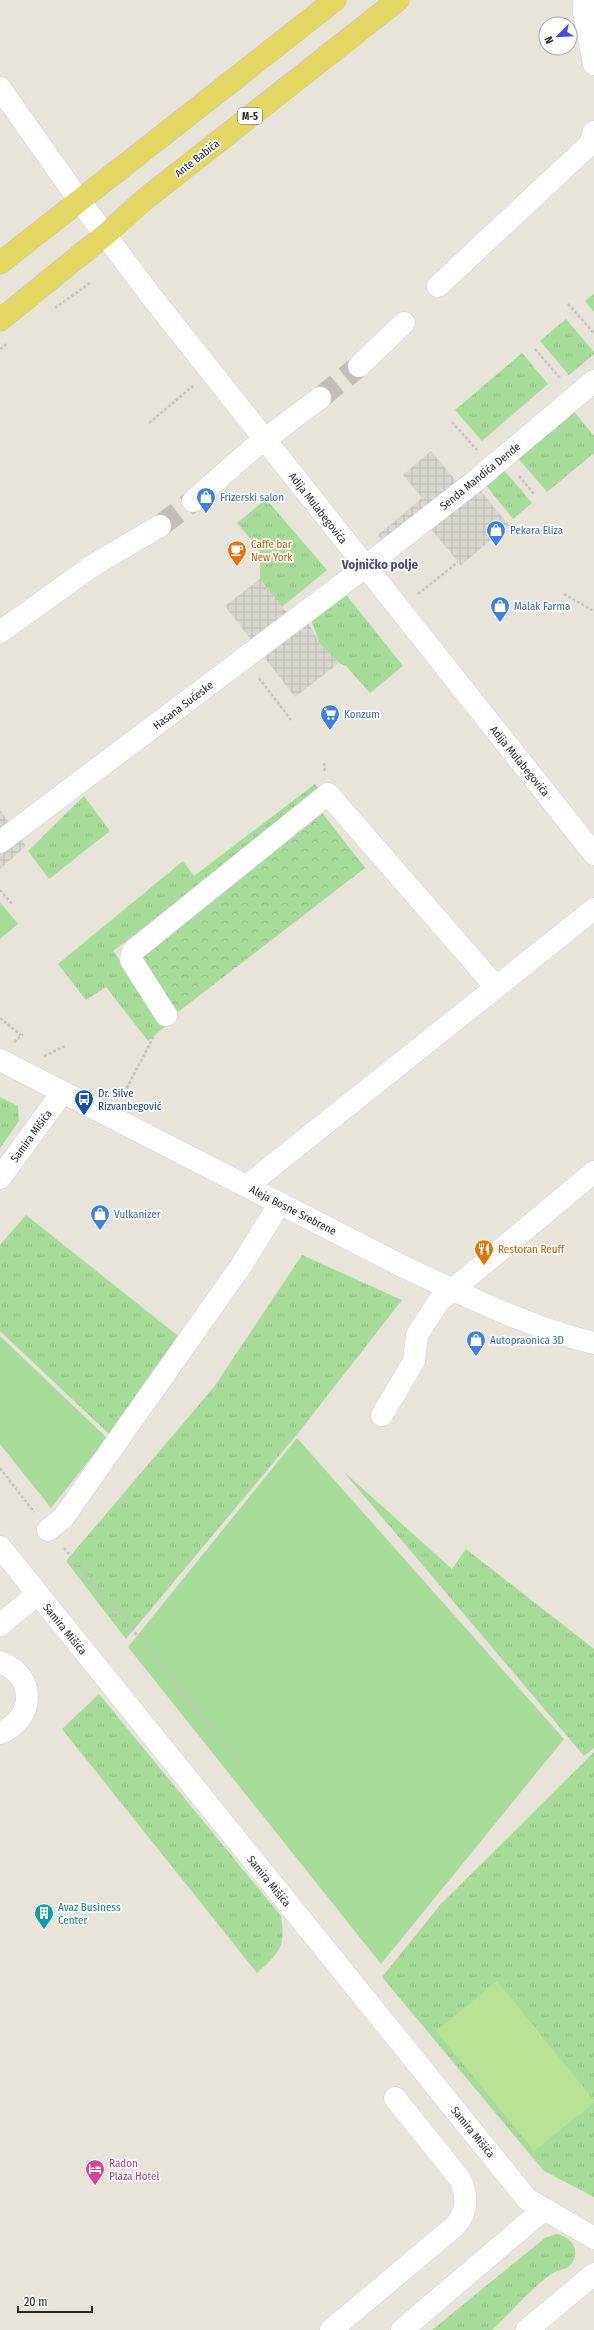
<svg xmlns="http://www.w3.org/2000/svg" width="594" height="2330" font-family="'Fira Sans Condensed',sans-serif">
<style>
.grass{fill:url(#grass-tufts)}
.park{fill:url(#park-crowns)}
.garden{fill:#a7db99}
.pitch{fill:#b8e295}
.plaza{fill:url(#plaza-grid)}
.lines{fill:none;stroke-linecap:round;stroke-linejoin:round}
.minor-tunnel{stroke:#c1beb5;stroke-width:22;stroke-dasharray:22 11;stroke-linecap:butt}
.minor-casing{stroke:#cecfdf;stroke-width:23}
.major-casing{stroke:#c3c3c3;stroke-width:23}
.path{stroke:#c3c3c3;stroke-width:2.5;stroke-dasharray:3 2;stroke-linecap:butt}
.minor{stroke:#fff;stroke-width:22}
.major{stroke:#e3d663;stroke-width:22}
.labels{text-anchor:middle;stroke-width:3.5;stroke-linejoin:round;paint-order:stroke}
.shield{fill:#fff;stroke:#686868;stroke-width:1}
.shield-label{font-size:10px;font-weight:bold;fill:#272727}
.street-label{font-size:11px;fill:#272727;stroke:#fff}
.shop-label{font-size:11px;fill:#366cbe;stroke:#fff;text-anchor:start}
.food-label{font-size:11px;fill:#c56008;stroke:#fff;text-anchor:start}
.transit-label{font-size:11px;fill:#164399;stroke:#fff;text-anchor:start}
.culture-label{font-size:11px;fill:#0d838f;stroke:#fff;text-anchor:start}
.hotel-label{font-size:11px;fill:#b23c85;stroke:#fff;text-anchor:start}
.quarter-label{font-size:13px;font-weight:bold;fill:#4c4e73;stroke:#fff}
</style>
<defs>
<pattern id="grass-tufts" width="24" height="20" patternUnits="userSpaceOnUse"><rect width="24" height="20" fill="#a7db99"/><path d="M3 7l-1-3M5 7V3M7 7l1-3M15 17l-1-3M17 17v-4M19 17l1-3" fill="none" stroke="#90bc84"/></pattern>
<pattern id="park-crowns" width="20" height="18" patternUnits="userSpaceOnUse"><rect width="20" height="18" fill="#a7db99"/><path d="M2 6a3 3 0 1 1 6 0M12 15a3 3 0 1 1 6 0" fill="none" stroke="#90bc84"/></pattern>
<pattern id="plaza-grid" width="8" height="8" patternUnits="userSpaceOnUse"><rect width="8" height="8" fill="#d9d6cf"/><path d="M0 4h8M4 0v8" fill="none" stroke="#bab8b2"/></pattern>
</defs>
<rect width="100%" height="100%" fill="#e8e4d9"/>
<g class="grass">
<path d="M594 294V312L585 301Z"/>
<path d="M566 319 594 352V354L569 375 540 341Z"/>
<path d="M522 353 548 384 482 441 455 410Z"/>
<path d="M573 410 594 436V453L547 492 517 457Z"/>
<path d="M503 469 532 503 513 519 485 484Z"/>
<path d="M266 499 327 570 282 607 260 579V550L237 523Z"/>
<path d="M344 592 403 666 370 693 346 666 339 663 320 644 311 620Z"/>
<path d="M315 784 322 793 113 951 168 1024 148 1041 106 987 86 1000 58 964 183 861 194 876Z"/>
<path d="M84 796 110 831 49 879 28 851Z"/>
<path d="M0 1097 18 1106 19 1121 0 1148Z"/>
<path d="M26 1215 182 1339 110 1435 0 1331V1245Z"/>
<path d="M302 1255 402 1300 299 1432 126 1639 66 1561 214 1387Z"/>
<path d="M343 1471 452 1569 466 1549 594 1649V1748L584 1756Z"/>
<path d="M99 1694 281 1916C286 1948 279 1953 257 1973L62 1729Z"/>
<path d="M594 1752V2197L544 2171 382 1977 440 1905Z"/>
<path d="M556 2234C570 2236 581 2249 572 2263 567 2271 558 2269 551 2274 530 2290 511 2312 492 2330H432L545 2238Z"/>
</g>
<path class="park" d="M320 810 365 868 178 1012 137 957Z"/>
<g class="garden">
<path d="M0 902 18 924 0 939Z"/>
<path d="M0 1336 107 1438 51 1508 0 1444Z"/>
<path d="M297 1438 564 1739 381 1964 128 1647Z"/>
</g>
<path class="pitch" d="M497 1981 594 2100V2103L534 2151 436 2031Z"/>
<g class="plaza">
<path d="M431 451 456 481 466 473 509 525 461 565 429 527 395 556 378 535 422 498 403 475Z"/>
<path d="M260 579 285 611 303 614 320 644 339 663 295 697 225 606Z"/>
<path d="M0 810 26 846 0 869Z"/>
</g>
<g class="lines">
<g class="minor-tunnel">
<path d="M320 398 359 366"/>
<path d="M160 526 193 501"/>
</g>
<defs>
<g id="minor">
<path d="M584 0V12L594 64"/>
<path d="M0 88 79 200 151 296 594 854"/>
<path d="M438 286 590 144 594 132"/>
<path d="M359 366 404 323"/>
<path d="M193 501 251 450 320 398"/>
<path d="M0 632 95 564 160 526"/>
<path d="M0 842 352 577 474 482 594 381"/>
<path d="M166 1015 131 960 133 951 328 794 496 987"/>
<path d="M0 1060 402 1266C462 1294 530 1328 594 1343"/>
<path d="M0 1178 62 1093"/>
<path d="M247 1186 594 909"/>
<path d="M382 1415 414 1361 417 1335 439 1301 594 1172"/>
<path d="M48 1530 63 1518 241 1266 280 1203"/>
<path d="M0 1547 527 2199 594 2238"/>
<path d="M0 1625 37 1594"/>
<path d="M0 1662C37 1676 35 1719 0 1733"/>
<path d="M331 2330 455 2226C468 2211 468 2197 460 2179L395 2098"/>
<path d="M402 2330 543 2210"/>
<path d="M527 2330 594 2274"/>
</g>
<g id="major">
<path d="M0 263 335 0"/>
<path d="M0 320 105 235 144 200 398 0"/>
</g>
</defs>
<use href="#minor" class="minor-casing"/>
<use href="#major" class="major-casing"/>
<g class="path">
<path d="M568 304 594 333"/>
<path d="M55 308 90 283"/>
<path d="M0 349 8 343"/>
<path d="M535 349 560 378"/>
<path d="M452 422 477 450"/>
<path d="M149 423 193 386"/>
<path d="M519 476 534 494"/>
<path d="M418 594 458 562"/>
<path d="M564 594 594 611"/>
<path d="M259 678 291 720"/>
<path d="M324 763 325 772"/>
<path d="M0 890 12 904"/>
<path d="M0 1018 21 1035"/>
<path d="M14 1042 23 1034"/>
<path d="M44 1056 65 1046"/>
<path d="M122 1097 155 1034"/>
<path d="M0 1468 34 1512"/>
<path d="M64 1548 124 1619 242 1766"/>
</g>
<use href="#minor" class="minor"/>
<use href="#major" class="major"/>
</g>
<defs>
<symbol id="shop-pin" viewBox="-11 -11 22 30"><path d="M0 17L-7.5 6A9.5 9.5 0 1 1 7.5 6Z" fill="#3f7fe0" stroke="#fff"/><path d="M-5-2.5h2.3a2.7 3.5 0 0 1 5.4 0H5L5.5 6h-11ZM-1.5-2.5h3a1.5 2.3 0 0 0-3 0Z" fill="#fff"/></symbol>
<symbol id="cafe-pin" viewBox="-11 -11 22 30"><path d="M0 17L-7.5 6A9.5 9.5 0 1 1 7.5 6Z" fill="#e8710a" stroke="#fff"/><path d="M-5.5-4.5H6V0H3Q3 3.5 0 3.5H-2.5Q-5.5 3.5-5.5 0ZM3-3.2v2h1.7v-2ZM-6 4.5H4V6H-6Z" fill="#fff"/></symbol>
<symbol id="supermarket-pin" viewBox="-11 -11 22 30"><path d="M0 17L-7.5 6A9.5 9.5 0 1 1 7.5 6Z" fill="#3f7fe0" stroke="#fff"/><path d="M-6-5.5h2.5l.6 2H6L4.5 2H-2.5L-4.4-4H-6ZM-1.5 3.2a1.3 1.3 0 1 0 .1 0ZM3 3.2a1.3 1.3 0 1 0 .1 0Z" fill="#fff"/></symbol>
<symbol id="bus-pin" viewBox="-11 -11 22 30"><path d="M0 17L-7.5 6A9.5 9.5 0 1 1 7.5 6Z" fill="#1a4fb4" stroke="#fff"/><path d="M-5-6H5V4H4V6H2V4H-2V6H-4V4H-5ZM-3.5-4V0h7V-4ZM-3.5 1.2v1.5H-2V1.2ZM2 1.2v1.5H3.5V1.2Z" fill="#fff"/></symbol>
<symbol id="restaurant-pin" viewBox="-11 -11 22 30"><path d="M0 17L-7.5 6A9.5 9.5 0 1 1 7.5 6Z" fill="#e8710a" stroke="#fff"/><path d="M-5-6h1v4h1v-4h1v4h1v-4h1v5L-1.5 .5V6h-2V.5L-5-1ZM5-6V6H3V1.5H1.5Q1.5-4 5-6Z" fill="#fff"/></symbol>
<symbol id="building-pin" viewBox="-11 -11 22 30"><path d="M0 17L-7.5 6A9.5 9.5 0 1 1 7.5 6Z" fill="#0f9aa8" stroke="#fff"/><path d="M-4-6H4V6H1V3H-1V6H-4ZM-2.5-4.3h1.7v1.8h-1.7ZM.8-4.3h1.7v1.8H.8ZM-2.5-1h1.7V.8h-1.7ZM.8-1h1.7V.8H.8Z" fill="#fff"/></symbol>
<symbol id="hotel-pin" viewBox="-11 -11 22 30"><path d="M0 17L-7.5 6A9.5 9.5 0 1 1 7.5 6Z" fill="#d1479c" stroke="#fff"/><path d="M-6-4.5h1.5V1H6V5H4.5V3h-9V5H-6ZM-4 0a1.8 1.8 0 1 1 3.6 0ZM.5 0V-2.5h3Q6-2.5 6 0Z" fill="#fff"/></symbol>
</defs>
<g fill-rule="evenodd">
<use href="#shop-pin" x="195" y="486" width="22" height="30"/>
<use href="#shop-pin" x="485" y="519" width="22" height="30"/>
<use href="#cafe-pin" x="226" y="539" width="22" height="30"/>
<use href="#shop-pin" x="489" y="595" width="22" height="30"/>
<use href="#supermarket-pin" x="319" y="703" width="22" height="30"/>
<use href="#bus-pin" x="73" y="1088" width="22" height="30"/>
<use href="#shop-pin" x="89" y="1203" width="22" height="30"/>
<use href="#restaurant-pin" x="473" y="1238" width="22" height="30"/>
<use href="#shop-pin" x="465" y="1329" width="22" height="30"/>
<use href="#building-pin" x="33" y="1902" width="22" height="30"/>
<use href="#hotel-pin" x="84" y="2158" width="22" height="30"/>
</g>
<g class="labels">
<rect class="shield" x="238" y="108" width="24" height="16" rx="3"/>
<g class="shield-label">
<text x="250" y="120">M-5</text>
</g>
<g class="street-label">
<text transform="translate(197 158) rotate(-38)" y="4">Ante Babića</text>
<text transform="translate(480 476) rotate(-39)" y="4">Senda Mandića Dende</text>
<text transform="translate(318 508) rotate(52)" y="4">Adija Mulabegovića</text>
<text transform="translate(183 705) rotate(-37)" y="4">Hasana Sučeske</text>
<text transform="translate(520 761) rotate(51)" y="4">Adija Mulabegovića</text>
<text transform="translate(31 1136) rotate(-54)" y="4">Samira Mišića</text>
<text transform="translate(293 1210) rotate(27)" y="4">Aleja Bosne Srebrene</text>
<text transform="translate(65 1629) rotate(51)" y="4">Samira Mišića</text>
<text transform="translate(269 1881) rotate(51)" y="4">Samira Mišića</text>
<text transform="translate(473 2132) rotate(51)" y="4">Samira Mišića</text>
</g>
<g class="shop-label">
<text x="220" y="501">Frizerski salon</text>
<text x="510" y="534">Pekara Eliza</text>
<text x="514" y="610">Malak Farma</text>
<text x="344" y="718">Konzum</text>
<text x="114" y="1218">Vulkanizer</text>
<text x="490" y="1344">Autopraonica 3D</text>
</g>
<g class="food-label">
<text x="251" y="548">Caffe bar<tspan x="251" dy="13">New York</tspan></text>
<text x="498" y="1253">Restoran Reuff</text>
</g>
<g class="transit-label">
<text x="98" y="1097">Dr. Silve<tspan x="98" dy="13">Rizvanbegović</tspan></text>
</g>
<g class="culture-label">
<text x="58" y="1911">Avaz Business<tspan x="58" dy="13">Center</tspan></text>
</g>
<g class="hotel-label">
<text x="109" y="2167">Radon<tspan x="109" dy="13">Plaza Hotel</tspan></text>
</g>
<g class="quarter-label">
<text x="380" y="569">Vojničko polje</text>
</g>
</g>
<g transform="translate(558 36) rotate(246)"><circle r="19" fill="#ffffff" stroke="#a9a9a9"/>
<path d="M0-3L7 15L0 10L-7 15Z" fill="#454ee9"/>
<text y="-6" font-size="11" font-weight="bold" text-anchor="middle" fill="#272727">N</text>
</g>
<path d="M18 2306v6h74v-6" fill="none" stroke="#272727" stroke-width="2"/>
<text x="24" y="2306" font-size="12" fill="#272727" stroke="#ffffff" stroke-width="3" paint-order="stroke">20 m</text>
</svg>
